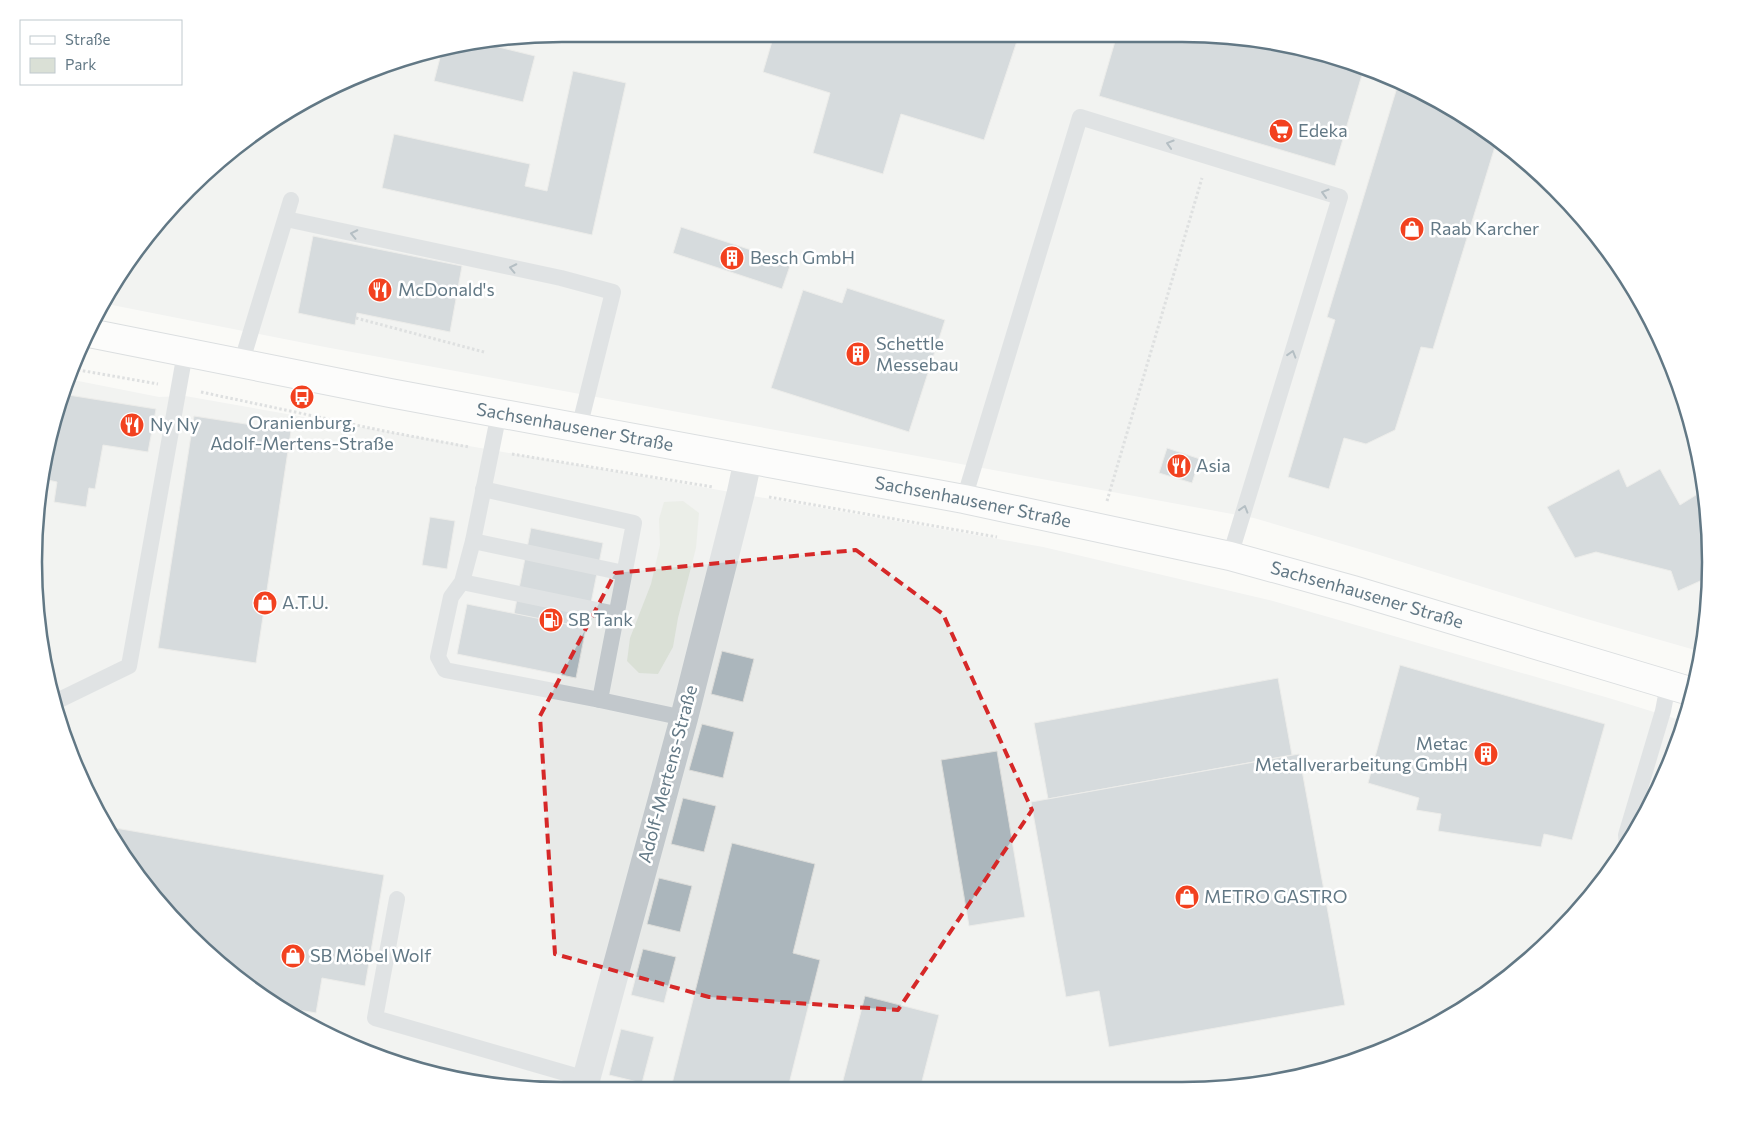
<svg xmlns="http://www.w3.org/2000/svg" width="1745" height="1125" font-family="Commissioner,sans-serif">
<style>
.built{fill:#e8eae8}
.green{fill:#dae0d6}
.building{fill:#abb6bc;stroke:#dcdcd9}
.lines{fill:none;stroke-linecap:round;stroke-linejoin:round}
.secondary-casing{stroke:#b7bec3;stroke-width:30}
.path{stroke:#bdc1c4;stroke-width:3;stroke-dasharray:2.5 2.5;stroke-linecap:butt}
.service{stroke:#c2c8cc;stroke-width:16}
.minor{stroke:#c2c8cc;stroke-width:28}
.secondary{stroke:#fff;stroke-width:28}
.oneway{stroke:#627885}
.marked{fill:none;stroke:#d62828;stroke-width:4;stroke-dasharray:10 6;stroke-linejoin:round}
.labels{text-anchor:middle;stroke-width:5;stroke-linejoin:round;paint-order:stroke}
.poi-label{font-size:18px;fill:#627885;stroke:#fff;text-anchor:start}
.street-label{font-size:18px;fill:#627885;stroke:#fff}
.rim{fill:none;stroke:#627885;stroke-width:2.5}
</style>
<rect width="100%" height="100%" fill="#fafaf7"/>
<g class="built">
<path d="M493 38H1252L1385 74 1447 105 1531 165 1602 240 1657 328 1693 425 1710 528 1707 631 1702 652 1580 617 1373 553 1254 518 325 347 102 303 143 240 214 165 269 123 393 62Z"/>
<path d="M68 379 159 397 185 396 1043 547 1273 601 1612 699 1686 722 1683 732 1641 827 1580 911 1505 982 1417 1037 1320 1073 1217 1090 494 1087 360 1051 269 1002 214 960 165 911 105 827 52 699 35 597V528L62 392Z"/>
</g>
<path class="green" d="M683 501 699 513 696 548 678 618 673 647 658 674 639 673 627 661 630 638 651 584 660 545 659 519 664 502Z"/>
<g class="building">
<path d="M773 38H1018L984 140 901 114 883 174 813 153 830 93 763 72Z"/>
<path d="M1116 38H1252L1364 68 1335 166 1099 96Z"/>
<path d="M478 42 535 56 523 102 434 81 442 50Z"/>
<path d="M573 71 626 83 592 235 382 188 394 134 530 164 525 186 547 191Z"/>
<path d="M1399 81 1447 105 1497 140 1433 349 1421 347 1395 430 1366 444 1344 438 1329 489 1288 477 1335 320 1327 317Z"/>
<path d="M681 227 791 263 782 289 673 253Z"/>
<path d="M313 236 462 266 450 332 357 313 355 325 298 313Z"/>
<path d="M847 288 945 320 909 432 771 388 803 290 842 303Z"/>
<path d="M62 394 156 409 148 452 103 445 95 489 89 488 86 507 54 502 57 482 48 480 55 442 52 441Z"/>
<path d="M194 416 291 431 256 663 158 648Z"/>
<path d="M1167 448 1200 459 1192 483 1159 473Z"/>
<path d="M1619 469 1627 487 1660 469 1680 505 1696 495 1709 519 1710 528 1709 577 1678 591 1671 571 1596 552 1575 558 1547 507Z"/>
<path d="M430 517 455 521 447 569 422 565Z"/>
<path d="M531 528 603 543 586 628 514 614Z"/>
<path d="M467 604 586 628 576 678 457 654Z"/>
<path d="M722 651 754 659 743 702 711 694Z"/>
<path d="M1400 665 1605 724 1572 840 1544 834 1541 847 1438 831 1441 814 1416 810 1419 798 1368 783Z"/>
<path d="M1278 678 1292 755 1048 799 1034 723Z"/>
<path d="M702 724 734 732 723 778 689 770Z"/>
<path d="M997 751 1025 917 969 926 941 760Z"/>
<path d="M1299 754 1345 1005 1109 1047 1099 991 1066 997 1031 802Z"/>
<path d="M683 798 716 806 704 852 671 844Z"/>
<path d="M104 826 384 875 365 986 322 978 316 1013 276 1006 269 1002 214 960 165 911Z"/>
<path d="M732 843 815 864 793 953 820 960 788 1088H671Z"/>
<path d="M659 878 692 886 680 932 647 924Z"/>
<path d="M643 949 676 957 664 1003 631 995Z"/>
<path d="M865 996 939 1015 920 1089 841 1088Z"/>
<path d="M621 1029 654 1037 642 1083 609 1075Z"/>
</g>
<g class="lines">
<defs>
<g id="secondary">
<path id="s1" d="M89 333 390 393 964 499 1230 556 1353 590 1693 692"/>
</g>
</defs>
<use href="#secondary" class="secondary-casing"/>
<g class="path">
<path d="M356 318 484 352"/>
<path d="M73 369 158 384"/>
<path d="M201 392 384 431 469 447"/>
<path d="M512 454 713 487"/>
<path d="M769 497 997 537"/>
<path d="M1107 501 1202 178"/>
</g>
<g class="service">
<path d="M286 219 561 278 613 292 579 428"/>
<path d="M241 364 291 200"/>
<path d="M499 413 473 541 462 582 451 597 438 657 445 670 600 700"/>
<path d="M483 489 634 523 600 700 684 718"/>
<path d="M964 499 1080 117 1340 197 1230 556"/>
<path d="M473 541 624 573"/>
<path d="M462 582 616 614"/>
<path d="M53 703 129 666 185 353"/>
<path d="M1627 845 1626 835 1663 711 1668 685"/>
<path d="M397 899 375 1018 586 1079"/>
</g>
<path class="minor" d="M584 1087 684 718 741 492 748 459"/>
<use href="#secondary" class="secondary"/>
</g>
<defs><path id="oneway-chevron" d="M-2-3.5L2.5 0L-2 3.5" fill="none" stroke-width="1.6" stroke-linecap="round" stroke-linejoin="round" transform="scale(1.25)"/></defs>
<g class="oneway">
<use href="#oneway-chevron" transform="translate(1170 144) rotate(-163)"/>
<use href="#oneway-chevron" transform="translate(1325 193) rotate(-163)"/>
<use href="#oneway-chevron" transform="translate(354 234) rotate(-168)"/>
<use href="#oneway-chevron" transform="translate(513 268) rotate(-168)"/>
<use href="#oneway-chevron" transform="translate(1292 354) rotate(-73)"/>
<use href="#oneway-chevron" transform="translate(1244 509) rotate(-73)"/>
</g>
<path d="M0 0H1745V1125H0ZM856 550 943 614 1032 810 898 1010 709 997 555 954 540 716 615 573Z" fill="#fafaf7" fill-opacity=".55" fill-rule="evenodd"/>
<path class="marked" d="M856 550 943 614 1032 810 898 1010 709 997 555 954 540 716 615 573Z"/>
<defs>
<symbol id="supermarket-disc" viewBox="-11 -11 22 22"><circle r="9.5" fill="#f2411f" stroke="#fff"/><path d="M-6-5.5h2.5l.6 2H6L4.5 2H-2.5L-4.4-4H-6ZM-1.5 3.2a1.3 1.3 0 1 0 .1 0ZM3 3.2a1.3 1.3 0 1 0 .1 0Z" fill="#fff"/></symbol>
<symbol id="shop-disc" viewBox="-11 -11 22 22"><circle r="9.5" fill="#f2411f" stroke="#fff"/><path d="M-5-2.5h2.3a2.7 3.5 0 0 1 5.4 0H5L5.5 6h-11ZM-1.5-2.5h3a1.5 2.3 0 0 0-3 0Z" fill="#fff"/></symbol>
<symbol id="building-disc" viewBox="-11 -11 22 22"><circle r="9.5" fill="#f2411f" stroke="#fff"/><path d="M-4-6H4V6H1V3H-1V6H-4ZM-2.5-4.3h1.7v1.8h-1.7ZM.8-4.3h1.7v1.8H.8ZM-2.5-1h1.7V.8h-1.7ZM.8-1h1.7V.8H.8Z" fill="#fff"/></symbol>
<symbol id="restaurant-disc" viewBox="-11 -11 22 22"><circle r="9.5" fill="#f2411f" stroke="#fff"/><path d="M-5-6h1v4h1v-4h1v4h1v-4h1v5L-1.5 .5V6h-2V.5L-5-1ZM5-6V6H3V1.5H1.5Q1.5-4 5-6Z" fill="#fff"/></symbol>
<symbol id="bus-disc" viewBox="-11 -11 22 22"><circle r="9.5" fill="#f2411f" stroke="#fff"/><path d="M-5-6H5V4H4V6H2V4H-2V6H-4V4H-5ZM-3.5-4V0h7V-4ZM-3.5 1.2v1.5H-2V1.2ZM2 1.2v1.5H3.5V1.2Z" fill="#fff"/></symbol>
<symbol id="fuel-disc" viewBox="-11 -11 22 22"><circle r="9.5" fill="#f2411f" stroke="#fff"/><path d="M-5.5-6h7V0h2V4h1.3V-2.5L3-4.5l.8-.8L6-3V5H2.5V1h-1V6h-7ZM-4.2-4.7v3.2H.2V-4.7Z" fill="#fff"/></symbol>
</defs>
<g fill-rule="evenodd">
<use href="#supermarket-disc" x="1267" y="117" width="28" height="28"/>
<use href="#shop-disc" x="1398" y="215" width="28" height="28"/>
<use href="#building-disc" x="718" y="244" width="28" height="28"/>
<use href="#restaurant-disc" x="366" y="276" width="28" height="28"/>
<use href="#building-disc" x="844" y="340" width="28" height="28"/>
<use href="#bus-disc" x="288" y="383" width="28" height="28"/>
<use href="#restaurant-disc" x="118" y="411" width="28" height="28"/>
<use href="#restaurant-disc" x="1165" y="452" width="28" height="28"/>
<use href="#shop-disc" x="251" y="589" width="28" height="28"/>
<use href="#fuel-disc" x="537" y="606" width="28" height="28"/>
<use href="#building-disc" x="1472" y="740" width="28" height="28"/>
<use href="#shop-disc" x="1173" y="883" width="28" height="28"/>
<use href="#shop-disc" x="279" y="942" width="28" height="28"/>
</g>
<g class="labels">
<g class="poi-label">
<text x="1298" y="137">Edeka</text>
<text x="1430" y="235">Raab Karcher</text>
<text x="750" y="264">Besch GmbH</text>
<text x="398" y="296">McDonald's</text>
<text x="876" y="350">Schettle<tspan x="876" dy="21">Messebau</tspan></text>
<text x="302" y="429" text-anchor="middle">Oranienburg,<tspan x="302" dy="21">Adolf-Mertens-Straße</tspan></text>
<text x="150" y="431">Ny Ny</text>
<text x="1196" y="472">Asia</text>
<text x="282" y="609">A.T.U.</text>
<text x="568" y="626">SB Tank</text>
<text x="1468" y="750" text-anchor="end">Metac<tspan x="1468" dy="21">Metallverarbeitung GmbH</tspan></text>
<text x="1204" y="903">METRO GASTRO</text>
<text x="310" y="962">SB Möbel Wolf</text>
</g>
<g class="street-label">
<text dy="6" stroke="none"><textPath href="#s1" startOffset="495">Sachsenhausener Straße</textPath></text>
<text dy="6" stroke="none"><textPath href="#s1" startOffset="900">Sachsenhausener Straße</textPath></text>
<text dy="6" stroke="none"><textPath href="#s1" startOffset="1305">Sachsenhausener Straße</textPath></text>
<text transform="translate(668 774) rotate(-75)" y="6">Adolf-Mertens-Straße</text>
</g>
</g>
<path d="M0 0H1745V1125H0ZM562 42H1182A520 520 0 0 1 1702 562V562A520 520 0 0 1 1182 1082H562A520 520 0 0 1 42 562V562A520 520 0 0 1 562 42Z" fill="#fff" fill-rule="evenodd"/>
<path class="rim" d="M562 42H1182A520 520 0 0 1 1702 562V562A520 520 0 0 1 1182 1082H562A520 520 0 0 1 42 562V562A520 520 0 0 1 562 42Z"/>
<rect x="20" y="20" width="162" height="65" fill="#ffffff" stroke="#c0c9ce"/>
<rect x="30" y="36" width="25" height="8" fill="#ffffff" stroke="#c0c9ce"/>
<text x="65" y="45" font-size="15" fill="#627885">Straße</text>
<rect x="30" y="58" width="25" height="15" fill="#dae0d6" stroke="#c0c9ce"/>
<text x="65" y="70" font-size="15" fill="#627885">Park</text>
</svg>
